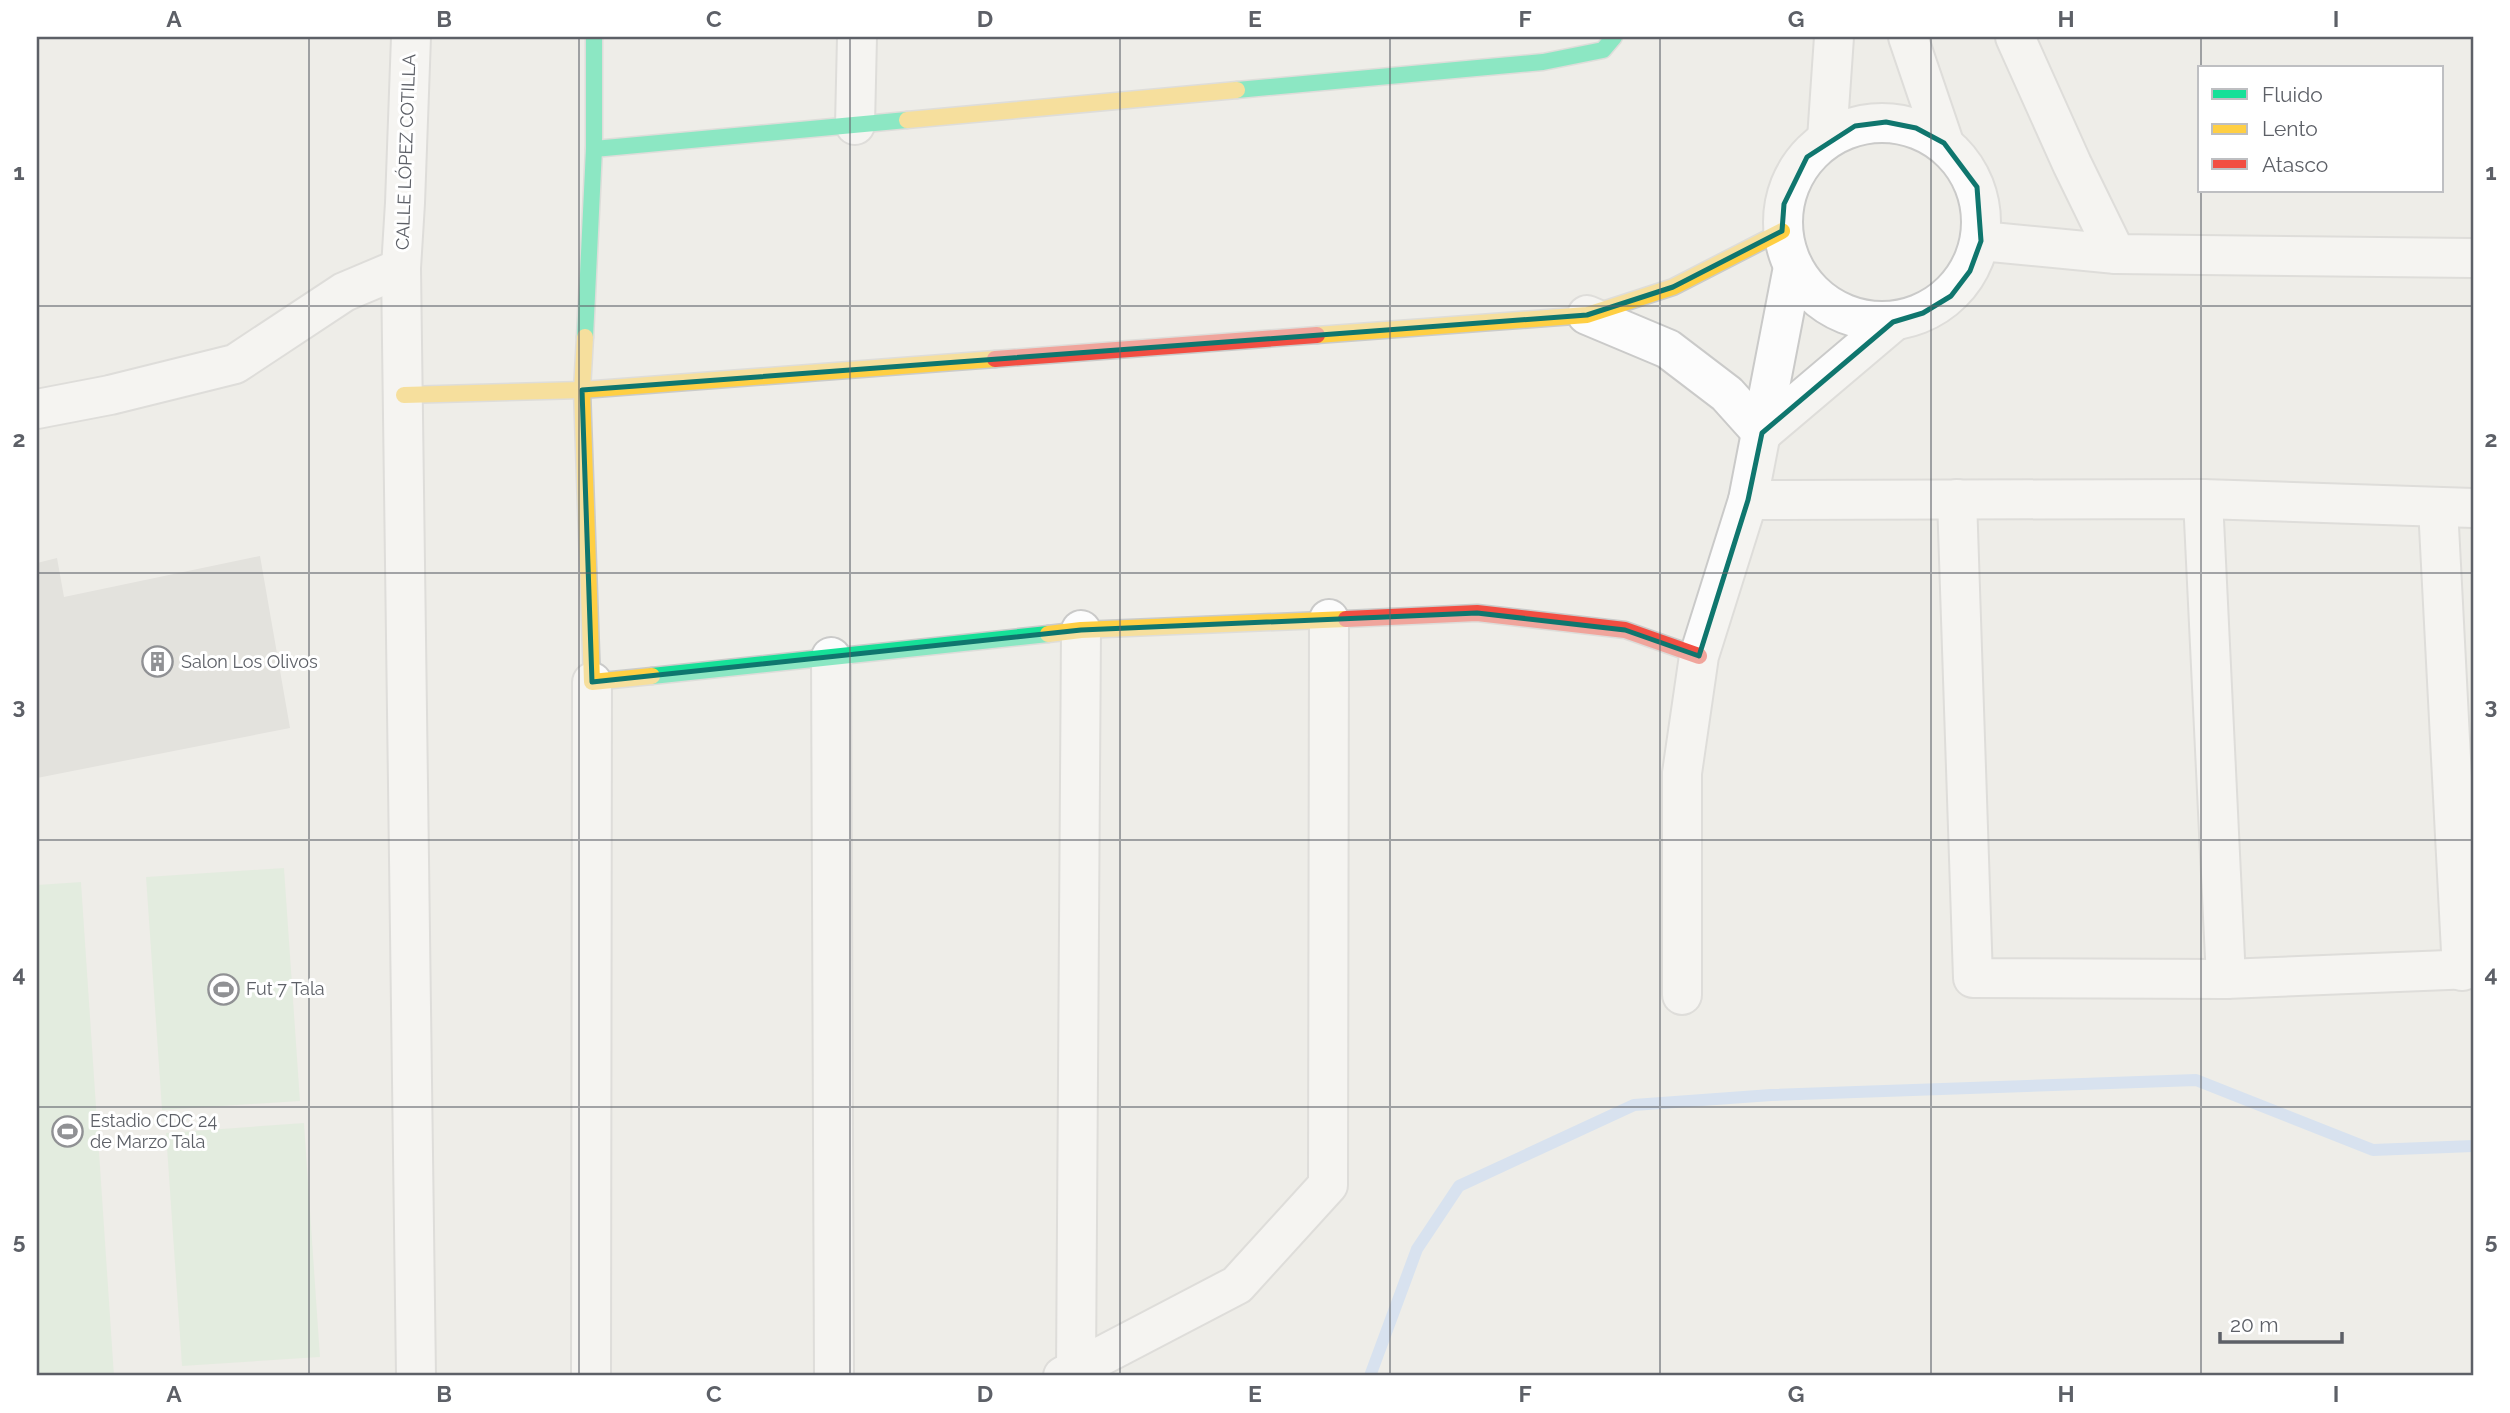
<svg xmlns="http://www.w3.org/2000/svg" width="2510" height="1413" font-family="Raleway,sans-serif">
<style>
.green{fill:#d6ebd6}
.lines{fill:none;stroke-linecap:round;stroke-linejoin:round}
.stream{stroke:#bcd6f8;stroke-width:12}
.building{fill:#d4d4d1}
.street-casing{stroke:#cacac9;stroke-width:42}
.fast-casing{stroke:#cacbca;stroke-width:19}
.slow-casing{stroke:#cacbca;stroke-width:19}
.jam-casing{stroke:#cacbca;stroke-width:19}
.street{stroke:#fcfcfc;stroke-width:38}
.fast{stroke:#16e098;stroke-width:16}
.slow{stroke:#ffcf43;stroke-width:16}
.jam{stroke:#f24e42;stroke-width:16}
.marked{fill:none;stroke:#0f766e;stroke-width:5;stroke-linejoin:round}
.grid{fill:none;stroke:#5d6067;stroke-width:2;stroke-opacity:0.55}
.labels{text-anchor:middle;stroke-width:6;stroke-linejoin:round;paint-order:stroke}
.street-label{font-size:18px;fill:#5d6067;stroke:#fff}
.poi-label{font-size:18px;fill:#5d6067;stroke:#fff;text-anchor:start}
.neatline{fill:none;stroke:#5d6067;stroke-width:2.5}
.grid-label{font-size:23px;text-anchor:middle;font-weight:bold;fill:#5d6067}
</style>
<rect width="100%" height="100%" fill="#eeede8"/>
<g class="green">
<path d="M284 868 300 1101 162 1110 146 877Z"/>
<path d="M81 882 114 1376H37V885Z"/>
<path d="M304 1123 320 1357 182 1366 166 1133Z"/>
</g>
<g class="lines">
<path class="stream" d="M1370 1376 1417 1249 1459 1186 1634 1105 1771 1095 2196 1080 2373 1150 2473 1146"/>
</g>
<path class="building" d="M260 556 290 728 37 778V563L57 558 64 597Z"/>
<g class="lines">
<defs>
<g id="street">
<path d="M411 37 405 203 401 268 416 1376"/>
<path d="M1908 37 1944 143"/>
<path d="M2015 37 2072 164 2116 254"/>
<circle cx="1882" cy="222" r="99"/>
<path d="M855 125 857 37"/>
<path d="M1827 139 1834 37"/>
<path d="M1981 241 2116 254 2473 258"/>
<path d="M1587 315 1668 349 1727 394 1762 433"/>
<path d="M37 409 110 395 235 364 344 292 401 268"/>
<path d="M1762 433 1893 322"/>
<path d="M1957 499 1973 978 2226 979 2473 969"/>
<path d="M2203 499 2226 979"/>
<path d="M1748 500 2203 499 2473 508"/>
<path d="M2438 507 2462 971"/>
<path d="M831 657 834 1376"/>
<path d="M1682 995V773L1699 656 1748 500 1793 267"/>
<path d="M1076 1371 1081 630"/>
<path d="M591 1376 592 682"/>
<path d="M1063 1376 1237 1285 1328 1185 1329 619"/>
</g>
<g id="fast">
<path d="M1237 90 1543 62 1603 50 1614 37"/>
<path d="M594 149 907 120"/>
<path d="M585 337 594 149V37"/>
<path d="M652 676 1048 634"/>
</g>
<g id="slow">
<path d="M907 120 1237 90"/>
<path d="M1317 335 1587 315 1673 287 1782 231"/>
<path d="M585 337 582 390 592 682 652 676"/>
<path d="M404 395 582 390 995 359"/>
<path d="M1048 634 1081 630 1346 619"/>
</g>
<g id="jam">
<path d="M995 359 1317 335"/>
<path d="M1346 619 1477 613 1625 630 1699 656"/>
</g>
</defs>
<use href="#street" class="street-casing"/>
<use href="#fast" class="fast-casing"/>
<use href="#slow" class="slow-casing"/>
<use href="#jam" class="jam-casing"/>
<use href="#street" class="street"/>
<use href="#fast" class="fast"/>
<use href="#slow" class="slow"/>
<use href="#jam" class="jam"/>
</g>
<path d="M0 0H2510V1413H0ZM1886 122 1916 128 1944 143 1977 187 1981 241 1970 271 1951 296 1923 313 1893 322 1762 433 1748 500 1699 656 1625 630 1477 613 1081 630 592 682 582 390 1587 315 1673 287 1782 231 1784 204 1807 157 1855 126Z" fill="#eeede8" fill-opacity=".55" fill-rule="evenodd"/>
<path class="marked" d="M1886 122 1916 128 1944 143 1977 187 1981 241 1970 271 1951 296 1923 313 1893 322 1762 433 1748 500 1699 656 1625 630 1477 613 1081 630 592 682 582 390 1587 315 1673 287 1782 231 1784 204 1807 157 1855 126Z"/>
<path class="grid" d="M309 37V1376M579 37V1376M850 37V1376M1120 37V1376M1390 37V1376M1660 37V1376M1931 37V1376M2201 37V68M2201 191V1376M37 306H2473M37 573H2473M37 840H2473M37 1107H2473"/>
<defs>
<symbol id="building-ring" viewBox="-11 -11 22 22"><circle r="9.5" fill="#fff" stroke="#909194" stroke-width="1.5"/><path d="M-4-6H4V6H1V3H-1V6H-4ZM-2.5-4.3h1.7v1.8h-1.7ZM.8-4.3h1.7v1.8H.8ZM-2.5-1h1.7V.8h-1.7ZM.8-1h1.7V.8H.8Z" fill="#909194"/></symbol>
<symbol id="stadium-ring" viewBox="-11 -11 22 22"><circle r="9.5" fill="#fff" stroke="#909194" stroke-width="1.5"/><path d="M0-5a6.5 5 0 1 0 0 10a6.5 5 0 1 0 0-10ZM-3.5-1.8h7v3.6h-7Z" fill="#909194"/></symbol>
</defs>
<g fill-rule="evenodd">
<use href="#building-ring" x="140" y="644" width="35" height="35"/>
<use href="#stadium-ring" x="206" y="972" width="35" height="35"/>
<use href="#stadium-ring" x="50" y="1114" width="35" height="35"/>
</g>
<g class="labels">
<g class="street-label">
<text transform="translate(406 152) rotate(-88)" y="6">CALLE LÓPEZ COTILLA</text>
</g>
<g class="poi-label">
<text x="181" y="668">Salon Los Olivos</text>
<text x="246" y="995">Fut 7 Tala</text>
<text x="90" y="1127">Estadio CDC 24<tspan x="90" dy="21">de Marzo Tala</tspan></text>
</g>
</g>
<rect width="2510" height="1413" fill="none" stroke="#ffffff" stroke-width="77"/>
<rect x="2198" y="66" width="245" height="126" fill="#ffffff" stroke="#bebfc2" stroke-width="2"/>
<rect x="2212" y="89" width="35" height="10" fill="#16e098" stroke="#bebfc2" stroke-width="2"/>
<text x="2262" y="102" font-size="21" fill="#5d6067">Fluido</text>
<rect x="2212" y="124" width="35" height="10" fill="#ffcf43" stroke="#bebfc2" stroke-width="2"/>
<text x="2262" y="136" font-size="21" fill="#5d6067">Lento</text>
<rect x="2212" y="159" width="35" height="10" fill="#f24e42" stroke="#bebfc2" stroke-width="2"/>
<text x="2262" y="172" font-size="21" fill="#5d6067">Atasco</text>
<path d="M2220 1332v10h122v-10" fill="none" stroke="#5d6067" stroke-width="3.5"/>
<text x="2230" y="1332" font-size="21" fill="#5d6067" stroke="#ffffff" stroke-width="5" paint-order="stroke">20 m</text>
<rect x="38" y="38" width="2434" height="1336" class="neatline"/>
<g class="grid-label">
<text x="174" y="27">A</text>
<text x="444" y="27">B</text>
<text x="714" y="27">C</text>
<text x="985" y="27">D</text>
<text x="1255" y="27">E</text>
<text x="1525" y="27">F</text>
<text x="1796" y="27">G</text>
<text x="2066" y="27">H</text>
<text x="2336" y="27">I</text>
<text x="19" y="180">1</text>
<text x="2491" y="180">1</text>
<text x="19" y="447">2</text>
<text x="2491" y="447">2</text>
<text x="19" y="714">3</text>
<text x="2491" y="714">3</text>
<text x="19" y="982">4</text>
<text x="2491" y="982">4</text>
<text x="19" y="1249">5</text>
<text x="2491" y="1249">5</text>
<text x="174" y="1402">A</text>
<text x="444" y="1402">B</text>
<text x="714" y="1402">C</text>
<text x="985" y="1402">D</text>
<text x="1255" y="1402">E</text>
<text x="1525" y="1402">F</text>
<text x="1796" y="1402">G</text>
<text x="2066" y="1402">H</text>
<text x="2336" y="1402">I</text>
</g>
</svg>
